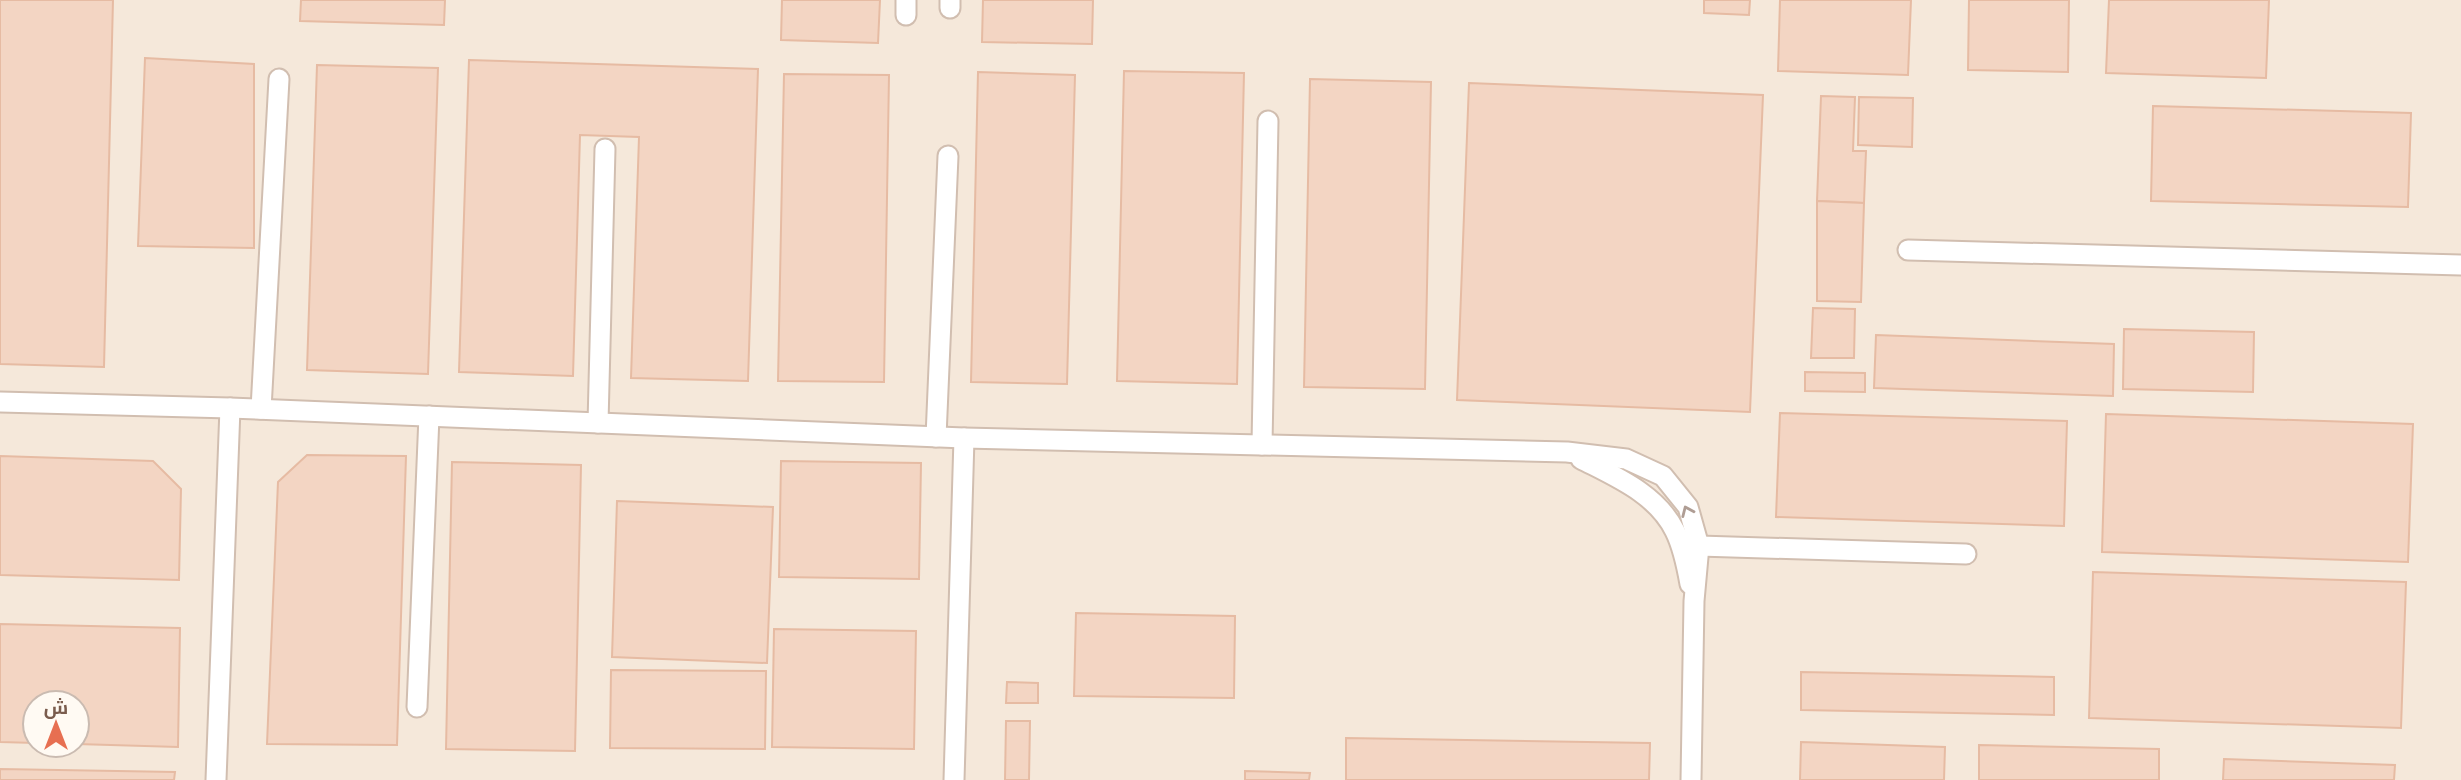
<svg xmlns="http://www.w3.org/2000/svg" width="2461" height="780" font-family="'Exo 2',Cairo,sans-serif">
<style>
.residential{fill:#f5e8da;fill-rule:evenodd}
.building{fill:#f3d5c3;stroke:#e6bba3;stroke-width:2}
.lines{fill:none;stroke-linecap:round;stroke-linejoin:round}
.service-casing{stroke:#d1beb0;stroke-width:23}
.service{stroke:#fff;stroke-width:19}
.oneway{stroke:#af9d94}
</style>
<rect width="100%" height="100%" fill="#fdf6ec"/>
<path class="residential" d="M0 0H2461V780H0ZM35 703H77V745H35Z"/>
<g class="building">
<path d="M0 0H113L104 367 0 364Z"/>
<path d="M301 0H445L444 25 300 21Z"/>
<path d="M782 0H880L878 43 781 40Z"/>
<path d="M983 0H1093L1092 44 982 42Z"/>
<path d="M1704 0H1750L1749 15 1704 13Z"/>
<path d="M1780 0H1911L1908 75 1778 71Z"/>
<path d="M1969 0H2069L2068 72 1968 70Z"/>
<path d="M2109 0H2269L2266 78 2106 73Z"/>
<path d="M145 58 254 64V248L138 246Z"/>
<path d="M469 60 758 69 748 381 631 378 639 137 580 135 573 376 459 372Z"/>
<path d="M317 65 438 68 428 374 307 370Z"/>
<path d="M1124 71 1244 73 1237 384 1117 381Z"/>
<path d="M978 72 1075 75 1067 384 971 382Z"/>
<path d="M784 74 889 75 884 382 778 381Z"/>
<path d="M1310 79 1431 82 1425 389 1304 387Z"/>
<path d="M1469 83 1763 95 1750 412 1457 400Z"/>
<path d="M1821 96 1855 97 1853 151H1866L1864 203 1817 201Z"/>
<path d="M1859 97 1913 98 1912 147 1858 145Z"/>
<path d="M2153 106 2411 113 2408 207 2151 201Z"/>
<path d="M1817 201 1864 203 1861 302 1817 301Z"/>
<path d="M1813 308 1855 309 1854 358H1811Z"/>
<path d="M2124 329 2254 332 2253 392 2123 389Z"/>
<path d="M1876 335 2114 344 2113 396 1874 388Z"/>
<path d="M1805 372 1865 373V392L1805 391Z"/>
<path d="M1780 413 2067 421 2064 526 1776 517Z"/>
<path d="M2106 414 2413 424 2408 562 2102 552Z"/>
<path d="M307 455 406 456 397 745 267 744 278 482Z"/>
<path d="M0 456 153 461 181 489 179 580 0 575Z"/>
<path d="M781 461 921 463 919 579 779 577Z"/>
<path d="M452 462 581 465 575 751 446 749Z"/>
<path d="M617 501 773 507 767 663 612 657Z"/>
<path d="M2093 572 2406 582 2401 728 2089 718Z"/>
<path d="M1076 613 1235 616 1234 698 1074 696Z"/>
<path d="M0 624 180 628 178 747 77 744V703H35V743L0 742Z"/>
<path d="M774 629 916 631 914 749 772 747Z"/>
<path d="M611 670 766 671 765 749 610 748Z"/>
<path d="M1801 672 2054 677V715L1801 710Z"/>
<path d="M1007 682 1038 683V703H1006Z"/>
<path d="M1006 721H1030L1029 780H1005Z"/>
<path d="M1346 738 1650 743 1649 780H1346Z"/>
<path d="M1801 742 1945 747 1944 780H1800Z"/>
<path d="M1979 745 2159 749V780H1979Z"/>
<path d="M2224 759 2395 765 2394 780H2223Z"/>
<path d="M0 769 175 772 174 780H0Z"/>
<path d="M1245 771 1310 773 1309 780H1245Z"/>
</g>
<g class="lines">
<defs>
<g id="service">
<path d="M950 8V0"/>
<path d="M906 15V0"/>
<path d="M1908 250 2461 265"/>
<path d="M0 402 230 408 964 438 1567 452 1626 459 1663 476 1688 507 1699 546 1694 601 1691 780"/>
<path d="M261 409 279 79"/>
<path d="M598 423 605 149"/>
<path d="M936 437 948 156"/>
<path d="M1262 445 1268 121"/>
<path d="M1581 459C1616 477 1657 494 1675 531 1683 547 1687 567 1690 584"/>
<path d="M1699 546 1966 554"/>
<path d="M417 707 429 416"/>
<path d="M216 780 230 408"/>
<path d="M954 780 964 438"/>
</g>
</defs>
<use href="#service" class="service-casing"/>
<use href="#service" class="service"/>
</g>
<defs><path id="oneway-chevron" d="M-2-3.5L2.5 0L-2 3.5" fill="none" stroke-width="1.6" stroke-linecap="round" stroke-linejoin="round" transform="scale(1.75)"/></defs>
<use class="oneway" href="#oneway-chevron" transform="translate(1687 511) rotate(-114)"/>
<g transform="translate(56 724)"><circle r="33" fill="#fffaf3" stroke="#cabbb1" stroke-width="2"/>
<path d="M0-5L12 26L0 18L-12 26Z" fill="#e76f51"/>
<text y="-10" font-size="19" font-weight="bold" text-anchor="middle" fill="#7a5c4d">ش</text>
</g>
</svg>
